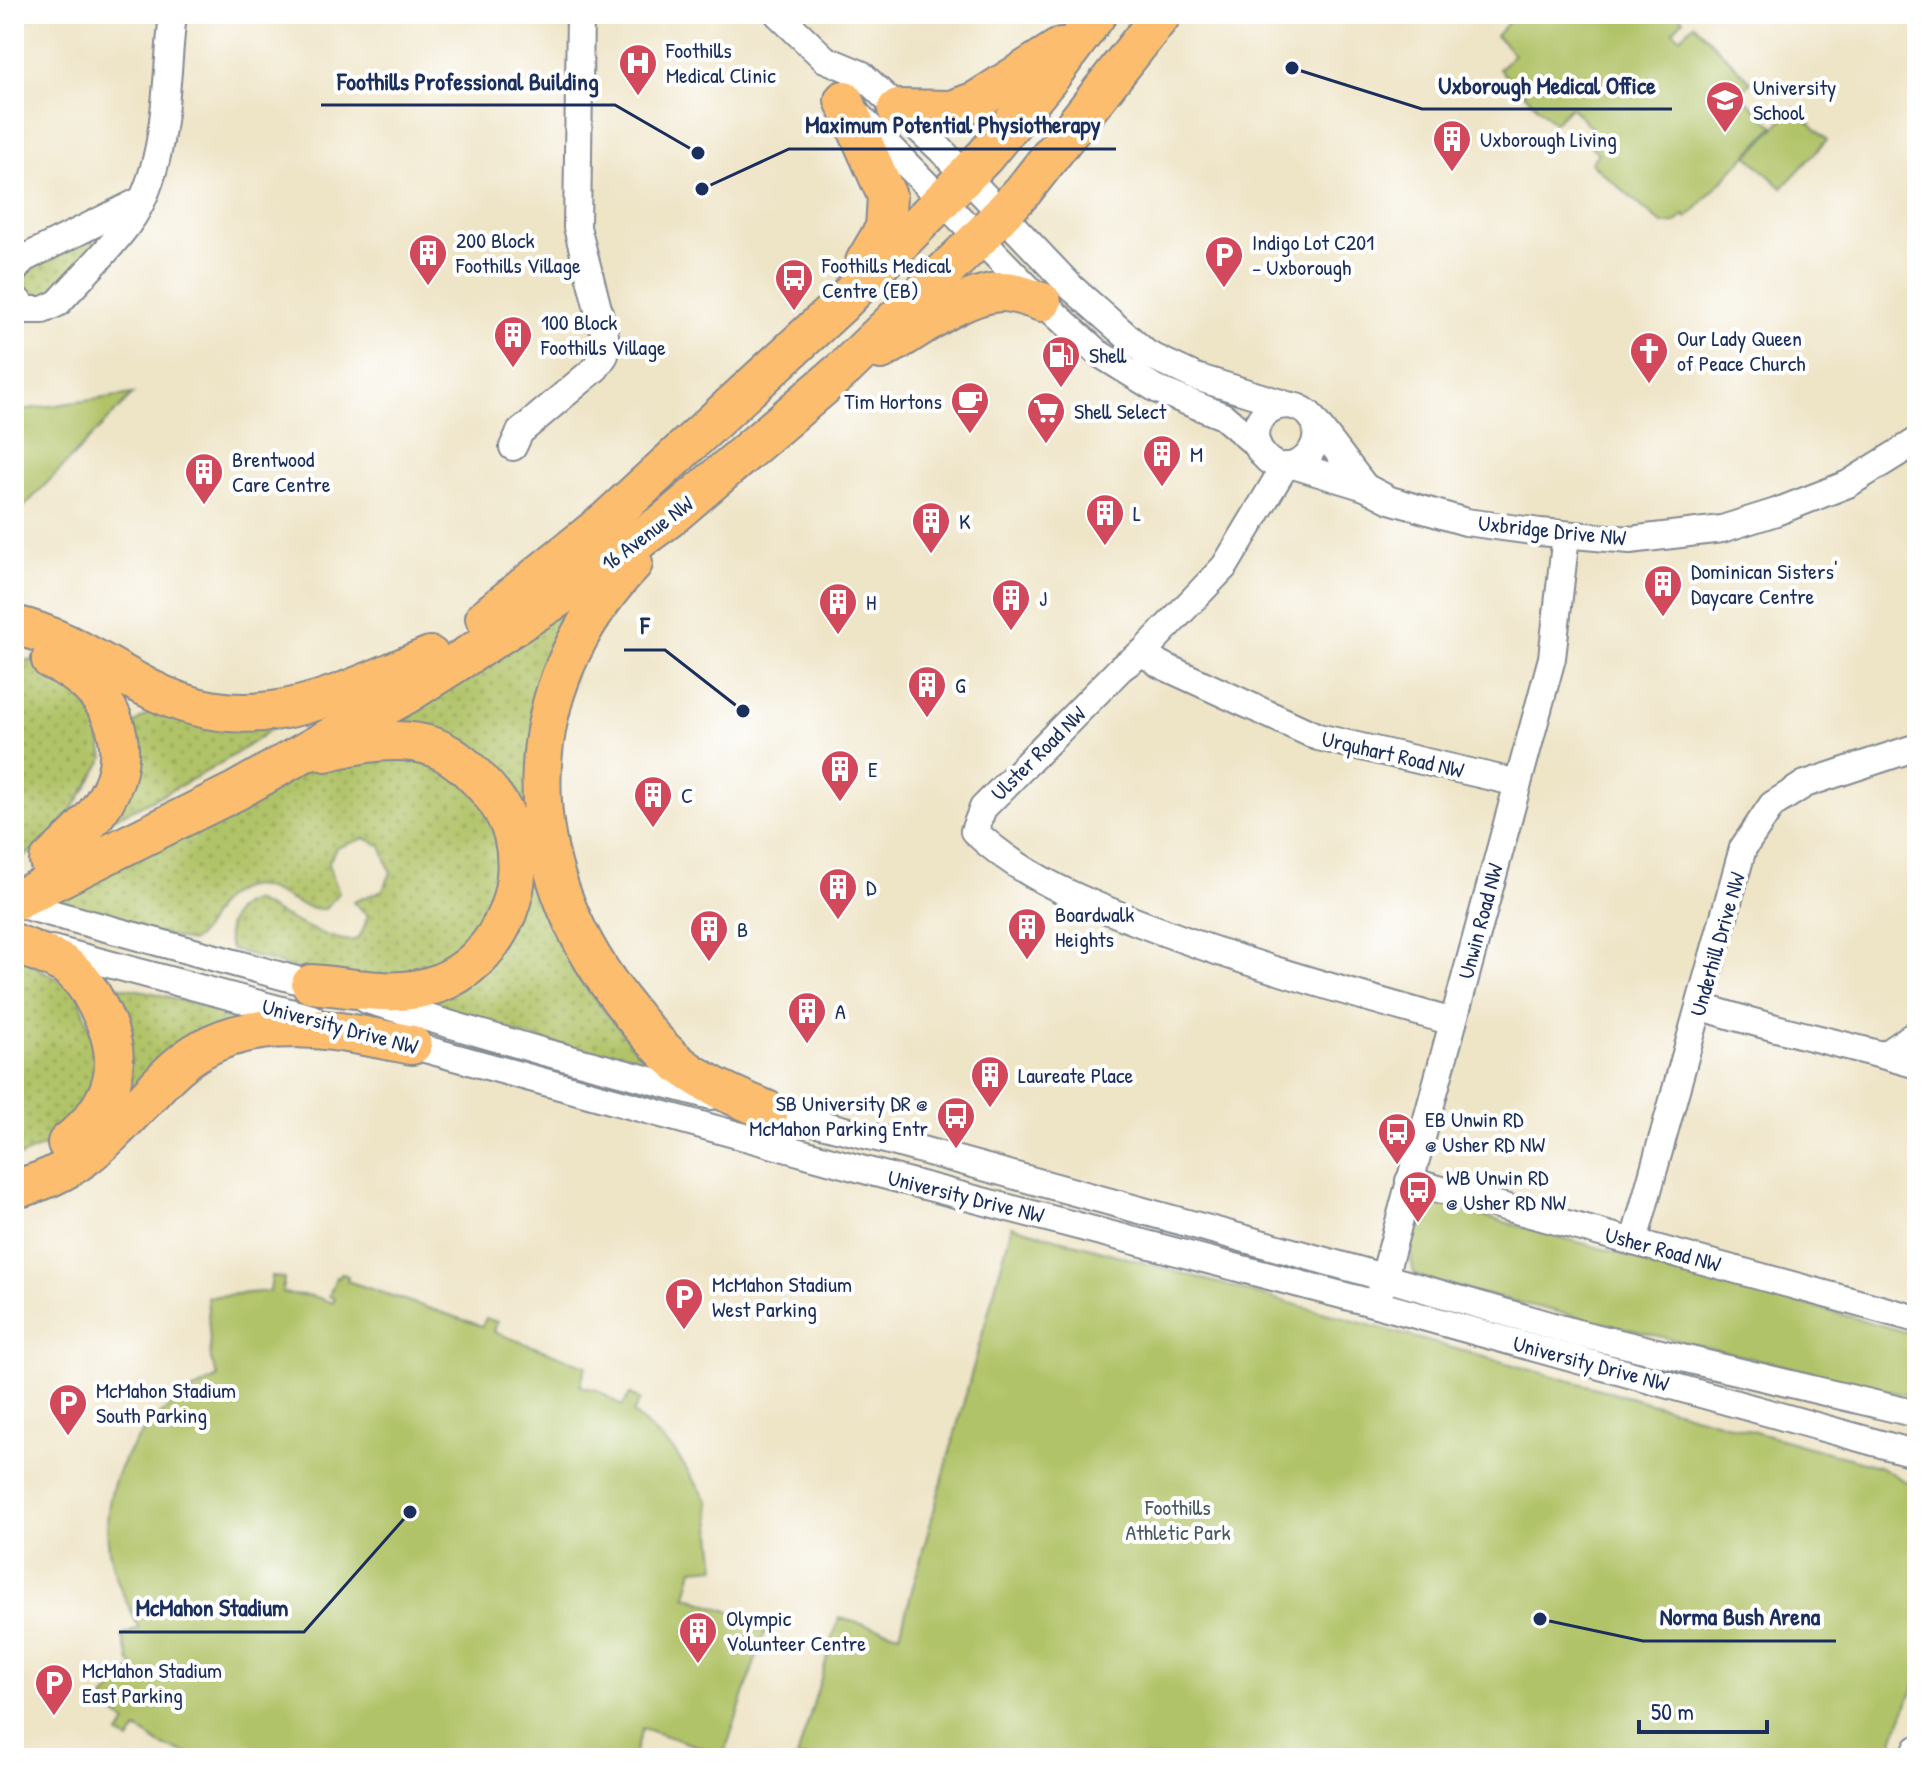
<svg xmlns="http://www.w3.org/2000/svg" width="1931" height="1772" font-family="'Patrick Hand',sans-serif">
<style>
.grass{fill:url(#grass-dots);stroke:#667962;stroke-width:2}
.park{fill:#b1c367;stroke:#667962;stroke-width:2}
.lines{fill:none;stroke-linecap:round;stroke-linejoin:round}
.minor-casing{stroke:#848a92;stroke-width:30}
.highway-casing{stroke:#848a92;stroke-width:42}
.minor{stroke:#fff;stroke-width:26}
.highway{stroke:#fcbd6e;stroke-width:38}
.labels{text-anchor:middle;stroke-width:8;stroke-linejoin:round;paint-order:stroke}
.poi-label{font-size:22px;fill:#1b2f5e;stroke:#fff;text-anchor:start}
.street-label{font-size:22px;fill:#1b2f5e;stroke:#fff}
.park-label{font-size:22px;fill:#485b61;stroke:#fff}
.leader{fill:none;stroke:#1b2f5e;stroke-width:3}
.callout-dot{fill:#1b2f5e;stroke:#fff;stroke-width:3}
.callout-label{font-size:24px;text-anchor:middle;font-weight:bold;fill:#1b2f5e;stroke:#fff;stroke-width:8;stroke-linejoin:round;paint-order:stroke}
</style>
<defs>
<pattern id="grass-dots" width="8" height="8" patternUnits="userSpaceOnUse" patternTransform="scale(2)"><rect width="8" height="8" fill="#b1c367"/><path d="M2 2h.1M6 6h.1" fill="none" stroke="#8f9f58" stroke-width="1.8" stroke-linecap="round"/></pattern>
</defs>
<rect width="100%" height="100%" fill="#fff"/>
<filter id="ink" filterUnits="userSpaceOnUse"><feTurbulence type="fractalNoise" baseFrequency=".0125" numOctaves="2"/><feDisplacementMap in="SourceGraphic" scale="16" xChannelSelector="R" yChannelSelector="G"/><feConvolveMatrix kernelMatrix="1 2 1 2 8 2 1 2 1" color-interpolation-filters="sRGB"/></filter>
<filter id="wash" filterUnits="userSpaceOnUse"><feTurbulence type="fractalNoise" baseFrequency=".006" numOctaves="4" result="noise"/><feDisplacementMap in="SourceGraphic" scale="32" xChannelSelector="R" yChannelSelector="G"/><feGaussianBlur stdDeviation="1.8" result="paint"/><feColorMatrix in="noise" values="0 0 0 0 0 0 0 0 0 0 0 0 0 0 0 0 0 1.4 0 .05"/><feComposite in="paint" operator="in"/></filter>
<g filter="url(#wash)">
<rect width="100%" height="100%" fill="#eee4c6"/>
<g class="grass">
<path d="M92 239 94 246 47 296 30 297C20 287 20 282 26 270Z"/>
<path d="M594 585 533 854C544 948 595 1004 657 1069L400 1004 452 990 526 846 393 726 408 713Z"/>
<path d="M14 659 33 661 92 695 104 758C82 796 54 843 14 862Z"/>
<path d="M157 707 275 726C222 768 161 795 101 825L128 728Z"/>
<path d="M406 749 488 798 509 884 447 972 328 979 231 949C222 930 232 906 253 901 271 908 343 951 358 938 363 933 366 922 368 915L353 902 383 890 391 873 381 846 365 838 336 848 328 864 339 893 325 909C285 910 264 866 225 898 210 910 210 929 191 942L47 903 321 764Z"/>
<path d="M14 954 77 990 103 1070 55 1141 14 1159Z"/>
<path d="M104 984 149 992 260 1021 90 1133Z"/>
</g>
<g class="park">
<path d="M1516 14H1678L1683 20 1673 31 1680 37 1694 24 1751 82 1740 94 1774 126 1687 218 1684 215 1676 223 1662 224 1591 163 1598 153 1582 137 1591 127 1570 107 1554 123 1499 69 1514 54 1496 36Z"/>
<path d="M1794 108 1827 140 1782 188 1748 156Z"/>
<path d="M133 394 14 517V411Z"/>
<path d="M1431 1204H1439L1917 1335V1398L1429 1281 1414 1273C1408 1253 1409 1218 1431 1208Z"/>
<path d="M1012 1226 1881 1467 1917 1488V1679L1894 1738 1890 1758H797L839 1618 900 1634Z"/>
<path d="M341 1273 348 1276 347 1281 482 1326 486 1318 497 1322 494 1332 586 1366 580 1386 597 1390 622 1406 630 1394 640 1400 633 1413 674 1451 708 1501 716 1567 693 1569 686 1596 767 1625 724 1755 642 1728 635 1752 638 1758H202L163 1746 137 1729 129 1741 119 1735 126 1723 101 1702 134 1666 130 1662 122 1636 139 1628C127 1601 114 1581 109 1550 97 1469 149 1409 218 1377L211 1360 207 1297 270 1291 272 1276 284 1278 282 1293 313 1296 333 1303 335 1299 329 1296 336 1277 339 1278Z"/>
</g>
</g>
<g filter="url(#ink)">
<g class="lines">
<defs>
<g id="minor">
<path d="M778 14 825 59 861 74 940 149 1072 288 1147 354 1196 377 1284 404"/>
<path d="M858 115 1042 302 1098 353 1158 390 1223 416 1258 446"/>
<path d="M14 271 23 259 142 200"/>
<path d="M14 297 27 310H43L58 303C81 277 108 252 128 224 169 169 165 79 173 14"/>
<path d="M1315 422C1325 455 1286 483 1263 455 1238 425 1278 388 1309 414L1365 487"/>
<path d="M513 447 520 432 596 368 605 355V336L577 227 580 14"/>
<path d="M1293 465 1365 487 1390 500 1466 522 1540 532 1630 540 1722 529 1776 512 1848 484 1917 441"/>
<path d="M1285 466 1225 566 1143 652 1121 668 983 808 974 831C1023 878 1087 903 1150 927 1249 965 1351 993 1453 1022"/>
<path d="M1143 652 1159 664 1318 737 1518 783"/>
<path d="M14 903 326 988"/>
<path d="M52 949 312 1018"/>
<path d="M367 1000 544 1052 711 1096"/>
<path d="M1700 1006C1771 1030 1845 1043 1917 1065"/>
<path d="M396 1041 879 1174 1376 1304 1917 1454"/>
<path d="M1885 1055 1917 1033"/>
<path d="M753 1107 889 1141 1358 1270 1577 1333 1917 1414"/>
<path d="M1409 1181 1917 1319"/>
<path d="M1634 1241 1743 848 1772 805 1805 784 1917 747"/>
<path d="M1380 1292 1552 658 1566 535"/>
<path d="M1913 1758 1917 1749"/>
</g>
<g id="highway">
<path d="M844 100 887 196 885 228 865 262"/>
<path d="M897 109 952 110 976 101 1061 47"/>
<path d="M881 350C918 331 957 296 999 292 1014 291 1029 298 1042 302"/>
<path d="M633 563C512 691 514 863 621 1000 636 1020 654 1042 673 1059 700 1083 736 1097 769 1111"/>
<path d="M485 618 608 519 840 305 985 156 1051 76 1097 14"/>
<path d="M14 625C63 636 102 664 146 687 252 743 330 697 430 656"/>
<path d="M49 861C69 842 90 825 104 802 140 744 108 685 51 660"/>
<path d="M14 901 236 791 407 694 569 591 668 519 846 367 979 238 1023 191 1162 14"/>
<path d="M14 943C30 950 50 956 65 965 78 974 89 989 96 1003 128 1059 117 1103 67 1143"/>
<path d="M311 984C353 987 396 999 437 984 495 963 528 894 513 835 507 814 493 794 478 779 465 765 452 754 434 747 400 735 360 743 326 752"/>
<path d="M14 1189C79 1174 107 1139 151 1093 166 1076 182 1060 202 1049 265 1013 345 1032 412 1045"/>
</g>
</defs>
<use href="#minor" class="minor-casing"/>
<use href="#highway" class="highway-casing"/>
<use href="#minor" class="minor"/>
<use href="#highway" class="highway"/>
</g>
</g>
<defs>
<symbol id="hospital-pin" viewBox="-11 -11 22 30"><path d="M0 17L-7.5 6A9.5 9.5 0 1 1 7.5 6Z" fill="#d1495b" stroke="#fff"/><path d="M-5-5h3v3.5h4V-5h3V5h-3V1.5h-4V5h-3Z" fill="#fff"/></symbol>
<symbol id="school-pin" viewBox="-11 -11 22 30"><path d="M0 17L-7.5 6A9.5 9.5 0 1 1 7.5 6Z" fill="#d1495b" stroke="#fff"/><path d="M0-5L7-2L0 1L-7-2ZM-4 1L0 2.5L4 1V4Q0 6-4 4Z" fill="#fff"/></symbol>
<symbol id="building-pin" viewBox="-11 -11 22 30"><path d="M0 17L-7.5 6A9.5 9.5 0 1 1 7.5 6Z" fill="#d1495b" stroke="#fff"/><path d="M-4-6H4V6H1V3H-1V6H-4ZM-2.5-4.3h1.7v1.8h-1.7ZM.8-4.3h1.7v1.8H.8ZM-2.5-1h1.7V.8h-1.7ZM.8-1h1.7V.8H.8Z" fill="#fff"/></symbol>
<symbol id="parking-pin" viewBox="-11 -11 22 30"><path d="M0 17L-7.5 6A9.5 9.5 0 1 1 7.5 6Z" fill="#d1495b" stroke="#fff"/><path d="M-3.5-5.5H1a3.5 3.5 0 0 1 0 7H-1V5.5H-3.5ZM-1-3.4V-.6H.8a1.4 1.4 0 0 0 0-2.8Z" fill="#fff"/></symbol>
<symbol id="bus-pin" viewBox="-11 -11 22 30"><path d="M0 17L-7.5 6A9.5 9.5 0 1 1 7.5 6Z" fill="#d1495b" stroke="#fff"/><path d="M-5-6H5V4H4V6H2V4H-2V6H-4V4H-5ZM-3.5-4V0h7V-4ZM-3.5 1.2v1.5H-2V1.2ZM2 1.2v1.5H3.5V1.2Z" fill="#fff"/></symbol>
<symbol id="church-pin" viewBox="-11 -11 22 30"><path d="M0 17L-7.5 6A9.5 9.5 0 1 1 7.5 6Z" fill="#d1495b" stroke="#fff"/><path d="M-1.2-6h2.4v3.5h3.3v2.4h-3.3V6h-2.4V-.1h-3.3v-2.4h3.3Z" fill="#fff"/></symbol>
<symbol id="fuel-pin" viewBox="-11 -11 22 30"><path d="M0 17L-7.5 6A9.5 9.5 0 1 1 7.5 6Z" fill="#d1495b" stroke="#fff"/><path d="M-5.5-6h7V0h2V4h1.3V-2.5L3-4.5l.8-.8L6-3V5H2.5V1h-1V6h-7ZM-4.2-4.7v3.2H.2V-4.7Z" fill="#fff"/></symbol>
<symbol id="cafe-pin" viewBox="-11 -11 22 30"><path d="M0 17L-7.5 6A9.5 9.5 0 1 1 7.5 6Z" fill="#d1495b" stroke="#fff"/><path d="M-5.5-4.5H6V0H3Q3 3.5 0 3.5H-2.5Q-5.5 3.5-5.5 0ZM3-3.2v2h1.7v-2ZM-6 4.5H4V6H-6Z" fill="#fff"/></symbol>
<symbol id="supermarket-pin" viewBox="-11 -11 22 30"><path d="M0 17L-7.5 6A9.5 9.5 0 1 1 7.5 6Z" fill="#d1495b" stroke="#fff"/><path d="M-6-5.5h2.5l.6 2H6L4.5 2H-2.5L-4.4-4H-6ZM-1.5 3.2a1.3 1.3 0 1 0 .1 0ZM3 3.2a1.3 1.3 0 1 0 .1 0Z" fill="#fff"/></symbol>
</defs>
<g fill-rule="evenodd">
<use href="#hospital-pin" x="616" y="41" width="44" height="60"/>
<use href="#school-pin" x="1703" y="78" width="44" height="60"/>
<use href="#building-pin" x="1430" y="117" width="44" height="60"/>
<use href="#building-pin" x="406" y="231" width="44" height="60"/>
<use href="#parking-pin" x="1202" y="233" width="44" height="60"/>
<use href="#bus-pin" x="772" y="256" width="44" height="60"/>
<use href="#building-pin" x="491" y="313" width="44" height="60"/>
<use href="#church-pin" x="1627" y="329" width="44" height="60"/>
<use href="#fuel-pin" x="1039" y="333" width="44" height="60"/>
<use href="#cafe-pin" x="948" y="379" width="44" height="60"/>
<use href="#supermarket-pin" x="1024" y="389" width="44" height="60"/>
<use href="#building-pin" x="1140" y="432" width="44" height="60"/>
<use href="#building-pin" x="182" y="450" width="44" height="60"/>
<use href="#building-pin" x="1083" y="491" width="44" height="60"/>
<use href="#building-pin" x="909" y="499" width="44" height="60"/>
<use href="#building-pin" x="1641" y="562" width="44" height="60"/>
<use href="#building-pin" x="989" y="576" width="44" height="60"/>
<use href="#building-pin" x="816" y="580" width="44" height="60"/>
<use href="#building-pin" x="905" y="663" width="44" height="60"/>
<use href="#building-pin" x="818" y="747" width="44" height="60"/>
<use href="#building-pin" x="631" y="773" width="44" height="60"/>
<use href="#building-pin" x="816" y="865" width="44" height="60"/>
<use href="#building-pin" x="1005" y="905" width="44" height="60"/>
<use href="#building-pin" x="687" y="907" width="44" height="60"/>
<use href="#building-pin" x="785" y="989" width="44" height="60"/>
<use href="#building-pin" x="968" y="1053" width="44" height="60"/>
<use href="#bus-pin" x="934" y="1094" width="44" height="60"/>
<use href="#bus-pin" x="1375" y="1110" width="44" height="60"/>
<use href="#bus-pin" x="1396" y="1168" width="44" height="60"/>
<use href="#parking-pin" x="662" y="1275" width="44" height="60"/>
<use href="#parking-pin" x="46" y="1381" width="44" height="60"/>
<use href="#building-pin" x="676" y="1609" width="44" height="60"/>
<use href="#parking-pin" x="32" y="1661" width="44" height="60"/>
</g>
<g class="labels">
<g class="poi-label">
<text x="666" y="58">Foothills<tspan x="666" dy="25">Medical Clinic</tspan></text>
<text x="1753" y="95">University<tspan x="1753" dy="25">School</tspan></text>
<text x="1480" y="147">Uxborough Living</text>
<text x="456" y="248">200 Block<tspan x="456" dy="25">Foothills Village</tspan></text>
<text x="1252" y="250">Indigo Lot C201<tspan x="1252" dy="25">– Uxborough</tspan></text>
<text x="822" y="273">Foothills Medical<tspan x="822" dy="25">Centre (EB)</tspan></text>
<text x="541" y="330">100 Block<tspan x="541" dy="25">Foothills Village</tspan></text>
<text x="1677" y="346">Our Lady Queen<tspan x="1677" dy="25">of Peace Church</tspan></text>
<text x="1089" y="363">Shell</text>
<text x="942" y="409" text-anchor="end">Tim Hortons</text>
<text x="1074" y="419">Shell Select</text>
<text x="1190" y="462">M</text>
<text x="232" y="467">Brentwood<tspan x="232" dy="25">Care Centre</tspan></text>
<text x="1133" y="521">L</text>
<text x="959" y="529">K</text>
<text x="1691" y="579">Dominican Sisters'<tspan x="1691" dy="25">Daycare Centre</tspan></text>
<text x="1039" y="606">J</text>
<text x="866" y="610">H</text>
<text x="955" y="693">G</text>
<text x="868" y="777">E</text>
<text x="681" y="803">C</text>
<text x="866" y="895">D</text>
<text x="1055" y="922">Boardwalk<tspan x="1055" dy="25">Heights</tspan></text>
<text x="737" y="937">B</text>
<text x="835" y="1019">A</text>
<text x="1018" y="1083">Laureate Place</text>
<text x="928" y="1111" text-anchor="end">SB University DR @<tspan x="928" dy="25">McMahon Parking Entr</tspan></text>
<text x="1425" y="1127">EB Unwin RD<tspan x="1425" dy="25">@ Usher RD NW</tspan></text>
<text x="1446" y="1185">WB Unwin RD<tspan x="1446" dy="25">@ Usher RD NW</tspan></text>
<text x="712" y="1292">McMahon Stadium<tspan x="712" dy="25">West Parking</tspan></text>
<text x="96" y="1398">McMahon Stadium<tspan x="96" dy="25">South Parking</tspan></text>
<text x="726" y="1626">Olympic<tspan x="726" dy="25">Volunteer Centre</tspan></text>
<text x="82" y="1678">McMahon Stadium<tspan x="82" dy="25">East Parking</tspan></text>
</g>
<g class="street-label">
<text transform="translate(1552 530) rotate(6)" y="8">Uxbridge Drive NW</text>
<text transform="translate(647 533) rotate(-37)" y="8">16 Avenue NW</text>
<text transform="translate(1038 753) rotate(-45)" y="8">Ulster Road NW</text>
<text transform="translate(1393 754) rotate(13)" y="8">Urquhart Road NW</text>
<text transform="translate(1480 921) rotate(-75)" y="8">Unwin Road NW</text>
<text transform="translate(1717 944) rotate(-74)" y="8">Underhill Drive NW</text>
<text transform="translate(340 1026) rotate(15)" y="8">University Drive NW</text>
<text transform="translate(966 1196) rotate(14)" y="8">University Drive NW</text>
<text transform="translate(1663 1249) rotate(15)" y="8">Usher Road NW</text>
<text transform="translate(1591 1363) rotate(15)" y="8">University Drive NW</text>
</g>
<g class="park-label">
<text x="1178" y="1515">Foothills<tspan x="1178" dy="25">Athletic Park</tspan></text>
</g>
</g>
<path class="leader" d="M698 153L615 105H321M1292 68L1422 109H1672M702 189L789 149H1116M743 711L665 650H624M410 1512L304 1632H119M1540 1619L1643 1641H1836"/>
<g class="callout-dot">
<circle cx="698" cy="153" r="8"/>
<circle cx="1292" cy="68" r="8"/>
<circle cx="702" cy="189" r="8"/>
<circle cx="743" cy="711" r="8"/>
<circle cx="410" cy="1512" r="8"/>
<circle cx="1540" cy="1619" r="8"/>
</g>
<g class="callout-label">
<text x="468" y="90">Foothills Professional Building</text>
<text x="1547" y="94">Uxborough Medical Office</text>
<text x="953" y="133">Maximum Potential Physiotherapy</text>
<text x="645" y="634">F</text>
<text x="212" y="1616">McMahon Stadium</text>
<text x="1740" y="1625">Norma Bush Arena</text>
</g>
<rect width="1931" height="1772" fill="none" stroke="#fff" stroke-width="48"/>
<path d="M1639 1720v12h128v-12" fill="none" stroke="#1b2f5e" stroke-width="4"/>
<text x="1651" y="1720" font-size="24" fill="#1b2f5e" stroke="#ffffff" stroke-width="6" paint-order="stroke">50 m</text>
</svg>
